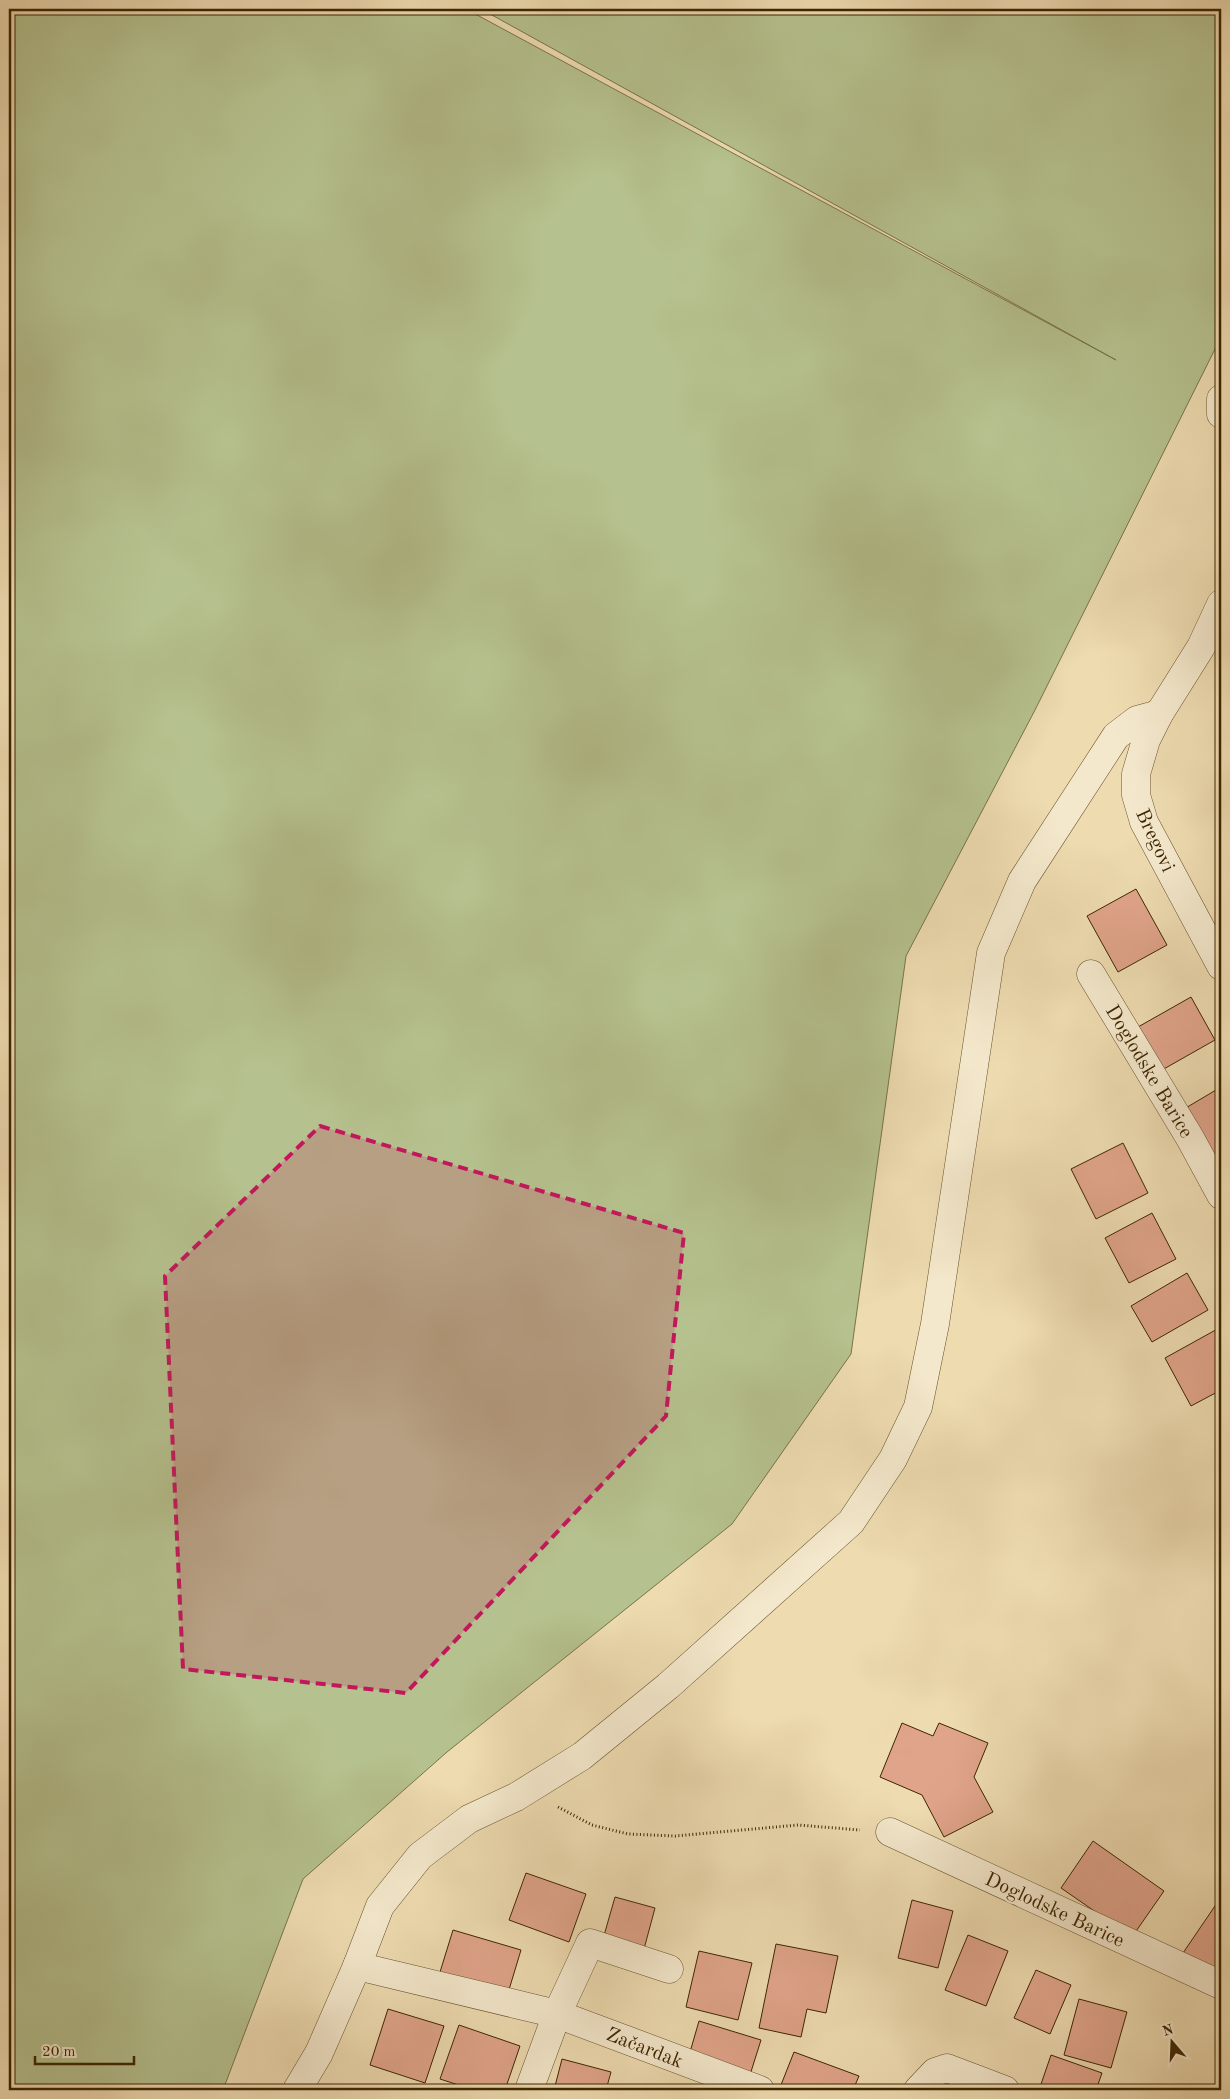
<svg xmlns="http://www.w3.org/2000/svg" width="1230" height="2099" font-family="'Old Standard TT',serif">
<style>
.green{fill:#b5c18e;stroke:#787348}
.building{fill:#e0a48a;stroke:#3c2501}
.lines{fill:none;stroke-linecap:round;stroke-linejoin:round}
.minor-casing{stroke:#68522d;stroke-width:29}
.path{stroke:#3c2501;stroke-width:3;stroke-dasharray:1 2.5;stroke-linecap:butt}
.minor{stroke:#f4e8cc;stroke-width:28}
.marked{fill:#c2185b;fill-opacity:0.2;stroke:#c2185b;stroke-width:4;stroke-dasharray:10 6;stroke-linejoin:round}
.labels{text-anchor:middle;stroke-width:4.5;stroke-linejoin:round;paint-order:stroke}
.street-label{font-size:20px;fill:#3c2501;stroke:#f4e8cc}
</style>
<rect width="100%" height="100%" fill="#eedbb0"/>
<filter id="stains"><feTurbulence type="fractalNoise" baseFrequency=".004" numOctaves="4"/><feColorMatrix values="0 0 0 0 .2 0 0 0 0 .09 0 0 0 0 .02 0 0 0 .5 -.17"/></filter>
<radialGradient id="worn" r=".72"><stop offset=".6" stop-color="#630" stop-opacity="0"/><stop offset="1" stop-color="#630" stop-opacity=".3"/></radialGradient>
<path class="green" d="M9 9H466L1116 360 481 9H1221V337L1035 710 906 956 851 1354 732 1524 447 1752 303 1879 223 2090H9Z"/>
<g class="building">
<path d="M1136 889 1167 945 1118 972 1087 916Z"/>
<path d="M1191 997 1215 1040 1162 1070 1138 1027Z"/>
<path d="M1221 1087V1159L1216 1163 1184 1109Z"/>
<path d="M1123 1143 1148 1193 1096 1219 1071 1169Z"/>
<path d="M1152 1213 1176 1259 1129 1283 1105 1238Z"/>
<path d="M1187 1273 1208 1310 1152 1342 1131 1306Z"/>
<path d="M1221 1327V1390L1191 1406 1165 1358Z"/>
<path d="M902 1723 933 1736 939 1723 988 1743 974 1777 993 1812 944 1837 922 1795 880 1777Z"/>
<path d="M1093 1841 1164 1891 1132 1937 1061 1888Z"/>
<path d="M526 1873 586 1894 569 1942 509 1920Z"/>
<path d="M615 1897 655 1908 644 1949 603 1939Z"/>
<path d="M912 1900 953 1911 938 1968 898 1958Z"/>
<path d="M1217 1903 1221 1906V1978L1183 1953Z"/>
<path d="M453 1930 521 1950 508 1993 440 1972Z"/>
<path d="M968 1935 1008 1951 986 2006 945 1990Z"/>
<path d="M776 1944 838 1956 826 2013 807 2009 801 2037 759 2028Z"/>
<path d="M699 1951 752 1963 738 2020 686 2007Z"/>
<path d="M1036 1970 1071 1985 1050 2034 1014 2018Z"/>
<path d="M1079 1999 1127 2012 1111 2068 1064 2055Z"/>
<path d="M388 2009 444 2026 425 2083 370 2065Z"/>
<path d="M699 2021 761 2040 749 2078 688 2059Z"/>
<path d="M459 2025 520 2046 505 2090H474L440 2079Z"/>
<path d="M794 2052 859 2076 853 2090H779Z"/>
<path d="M1051 2055 1102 2073 1096 2090H1039Z"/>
<path d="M562 2059 611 2072 606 2090H554Z"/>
</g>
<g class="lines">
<defs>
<g id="minor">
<path d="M1221 399V414"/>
<path d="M1221 604 1201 647 1159 714 1146 740 1136 774V795L1144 822 1221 966"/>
<path d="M1091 974 1190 1138 1221 1195"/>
<path d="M890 1832 1221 1985"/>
<path d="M357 1966 557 2014 760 2090"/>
<path d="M297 2090 319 2053 357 1966 380 1906 420 1856 469 1819 516 1797 582 1756 668 1686 851 1522 893 1459 918 1407 935 1324 991 953 1022 881 1116 736 1137 720 1159 714"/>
<path d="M529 2090 557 2014 590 1943 669 1969"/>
<path d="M918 2090 935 2072 947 2068 1005 2090"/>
</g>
</defs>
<use href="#minor" class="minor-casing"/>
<path class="path" d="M558 1807 592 1825 628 1834 675 1836 798 1825 860 1830"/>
<use href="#minor" class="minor"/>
</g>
<path class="marked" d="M320 1126 684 1233 666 1416 406 1693 183 1669 165 1276Z"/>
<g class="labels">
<g class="street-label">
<text transform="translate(1156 840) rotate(65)" y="7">Bregovi</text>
<text transform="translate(1150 1071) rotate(59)" y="7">Doglodske Barice</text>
<text transform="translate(1055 1909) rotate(25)" y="7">Doglodske Barice</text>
<text transform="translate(645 2047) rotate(21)" y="7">Začardak</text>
</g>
</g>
<rect width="1230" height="2099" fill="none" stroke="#eedbb0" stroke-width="30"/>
<rect x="10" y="10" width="1210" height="2079" fill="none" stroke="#3c2501" stroke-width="2.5"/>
<rect x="15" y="15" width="1200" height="2069" fill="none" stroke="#3c2501"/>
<g transform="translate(1172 2042) rotate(341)" stroke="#f4e8cc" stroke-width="4" paint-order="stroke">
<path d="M0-4L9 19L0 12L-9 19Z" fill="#3c2501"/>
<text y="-8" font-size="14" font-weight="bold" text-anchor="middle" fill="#3c2501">N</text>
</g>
<path d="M35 2056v8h99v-8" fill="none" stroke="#3c2501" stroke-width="2.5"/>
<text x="42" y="2056" font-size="15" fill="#3c2501" stroke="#f4e8cc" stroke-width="4" paint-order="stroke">20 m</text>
<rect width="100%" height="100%" filter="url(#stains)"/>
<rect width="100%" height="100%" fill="url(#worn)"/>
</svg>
